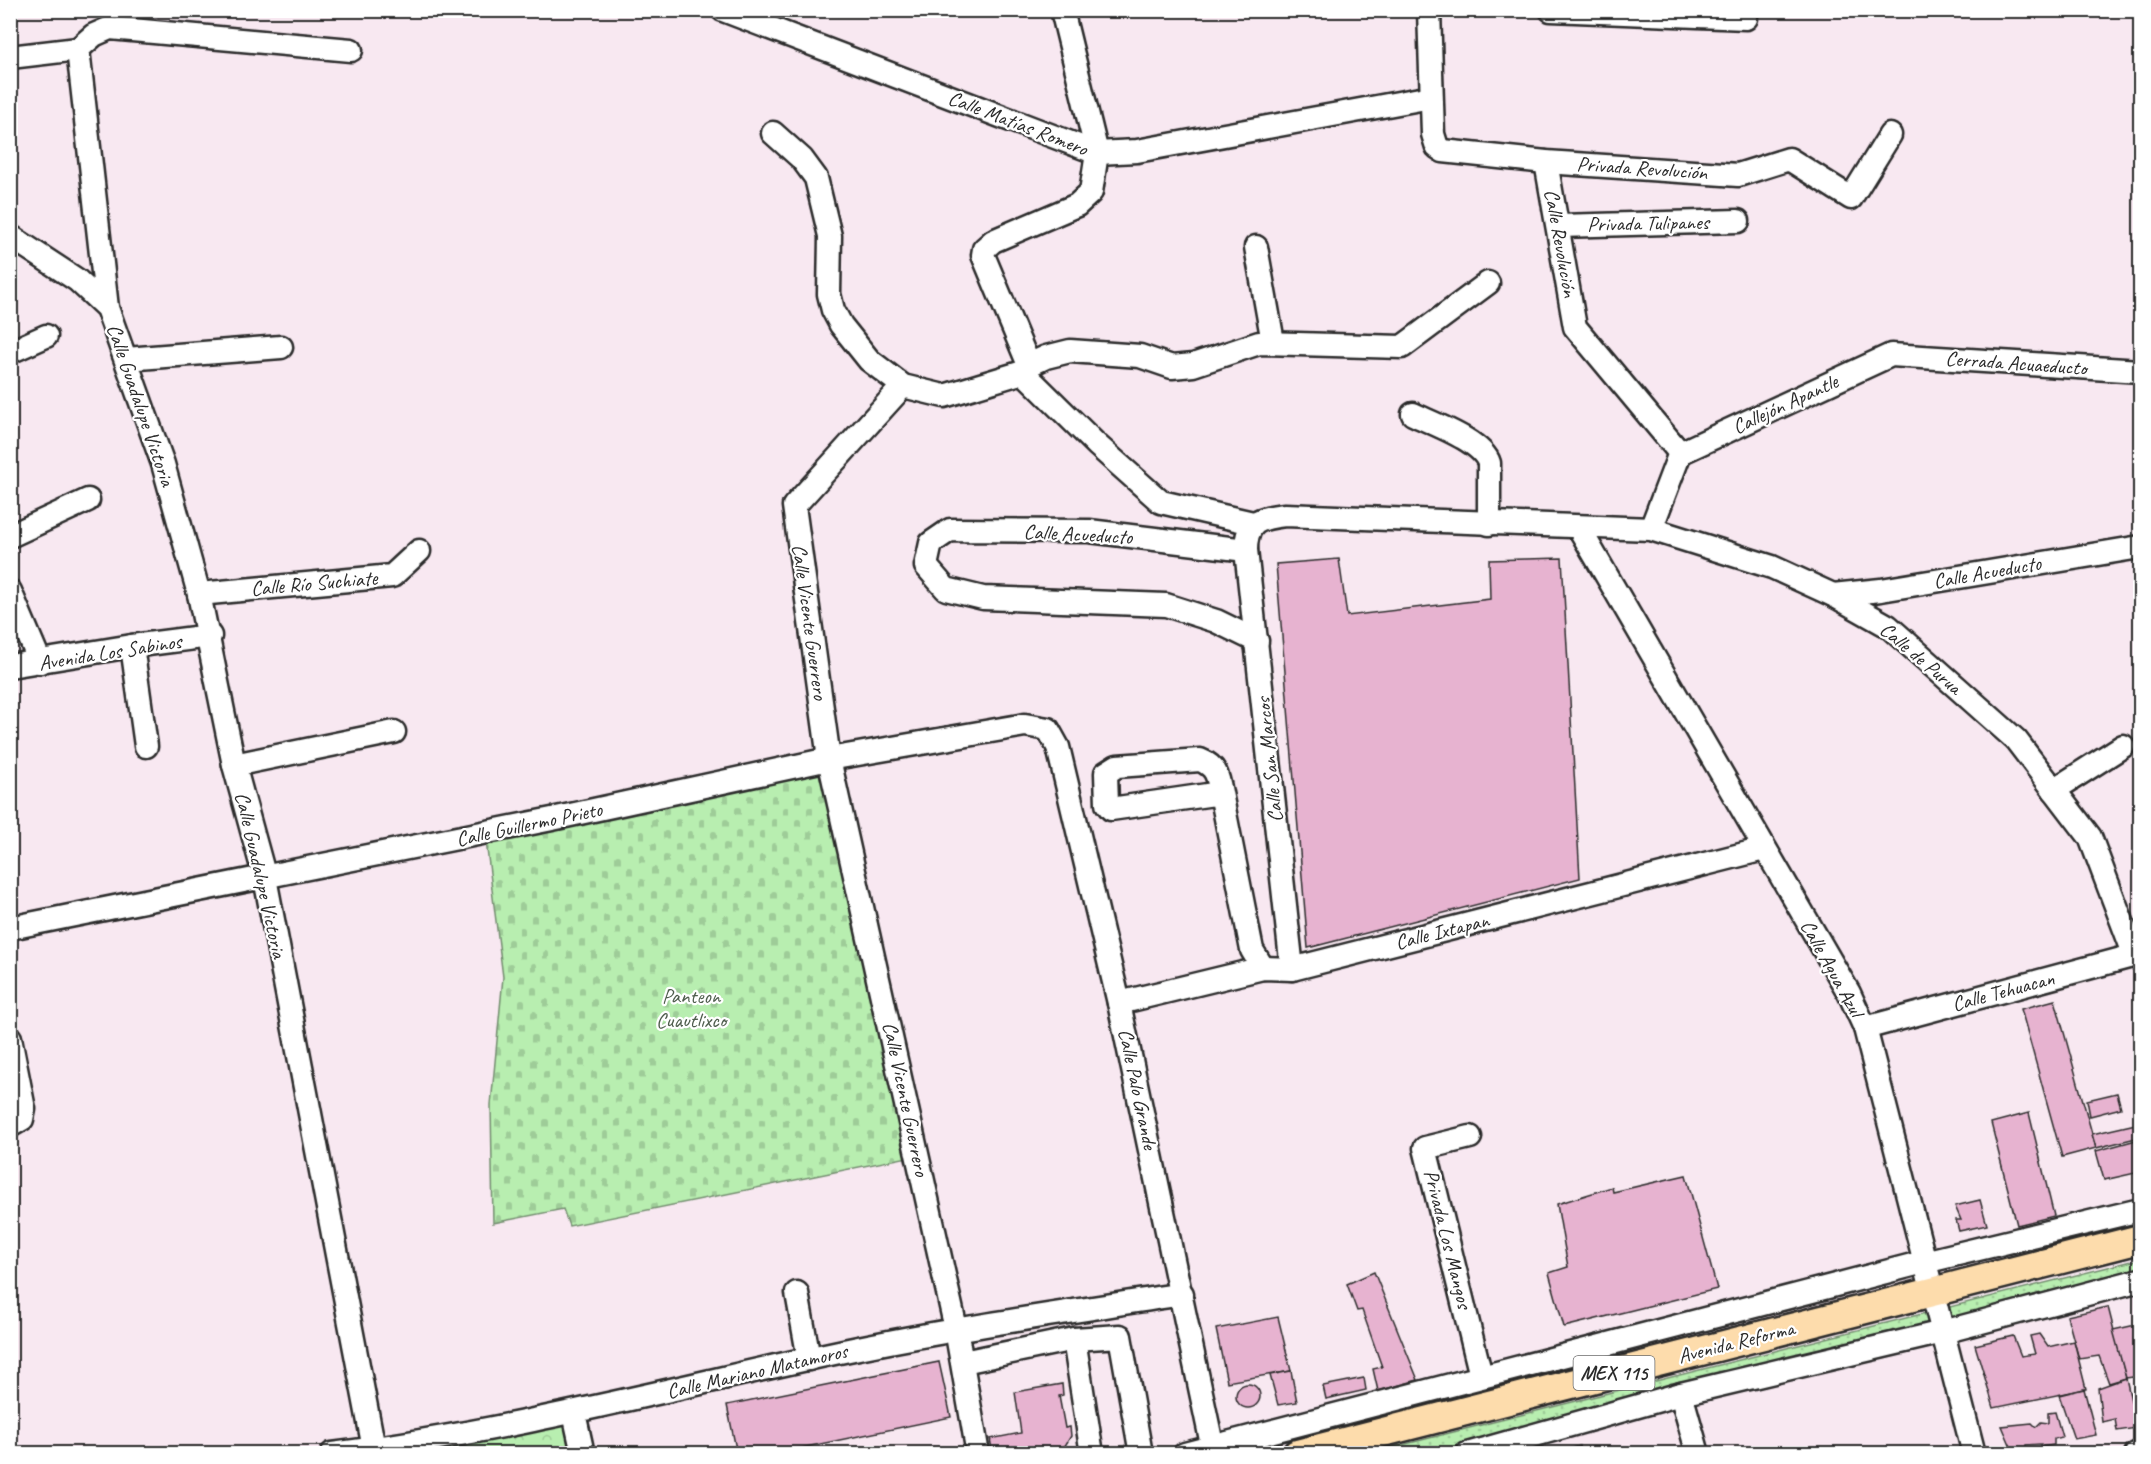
<svg xmlns="http://www.w3.org/2000/svg" width="2151" height="1464" font-family="Caveat,sans-serif">
<style>
.grass{fill:url(#grass-dots);stroke:#728c6e;stroke-width:1.5}
.cemetery{fill:url(#cemetery-stones);stroke:#728c6e;stroke-width:1.5}
.park{fill:url(#park-crowns);stroke:#728c6e;stroke-width:1.5}
.building{fill:#e7b3d0;stroke:#2b2b2b;stroke-width:1.5}
.lines{fill:none;stroke-linecap:round;stroke-linejoin:round}
.minor-casing{stroke:#2b2b2b;stroke-width:27}
.major-casing{stroke:#2b2b2b;stroke-width:33}
.minor{stroke:#fff;stroke-width:22}
.major{stroke:#fddcac;stroke-width:28}
.labels{text-anchor:middle;stroke-width:4.5;stroke-linejoin:round;paint-order:stroke}
.shield{fill:#fff;stroke:#6b6b6b;stroke-width:1.5}
.shield-label{font-size:20px;font-weight:bold;fill:#2b2b2b}
.street-label{font-size:21px;fill:#2b2b2b;stroke:#fff}
.park-label{font-size:21px;fill:#4e5c4c;stroke:#fff}
</style>
<defs>
<pattern id="grass-dots" width="8" height="8" patternUnits="userSpaceOnUse" patternTransform="scale(1.5)"><rect width="8" height="8" fill="#b8eeb0"/><path d="M2 2h.1M6 6h.1" fill="none" stroke="#9ecc98" stroke-width="1.8" stroke-linecap="round"/></pattern>
<pattern id="cemetery-stones" width="16" height="16" patternUnits="userSpaceOnUse" patternTransform="scale(1.5)"><rect width="16" height="16" fill="#b8eeb0"/><path d="M2 7V4a2 2 0 0 1 4 0v3zM10 15v-3a2 2 0 0 1 4 0v3z" fill="#9ecc98"/></pattern>
<pattern id="park-crowns" width="20" height="18" patternUnits="userSpaceOnUse" patternTransform="scale(1.5)"><rect width="20" height="18" fill="#b8eeb0"/><path d="M2 6a3 3 0 1 1 6 0M12 15a3 3 0 1 1 6 0" fill="none" stroke="#9ecc98"/></pattern>
</defs>
<rect width="100%" height="100%" fill="#f8e8f1"/>
<filter id="ink" filterUnits="userSpaceOnUse"><feTurbulence type="fractalNoise" baseFrequency=".0167" numOctaves="2"/><feDisplacementMap in="SourceGraphic" scale="12" xChannelSelector="R" yChannelSelector="G"/><feConvolveMatrix kernelMatrix="1 2 1 2 8 2 1 2 1" color-interpolation-filters="sRGB"/></filter>
<g filter="url(#ink)">
<path class="grass" d="M2140 1259V1280L1467 1453 1366 1454Z"/>
<path class="cemetery" d="M829 759 918 1155 569 1226 563 1209 493 1223 491 1105 503 977 485 833Z"/>
<path class="park" d="M574 1413 583 1453 375 1454Z"/>
<g class="building">
<path d="M1562 558 1580 878 1308 948 1276 564 1339 559 1347 616 1490 599 1489 560Z"/>
<path d="M2055 1000 2096 1148 2062 1157 2021 1009Z"/>
<path d="M2117 1093 2121 1108 2090 1116 2087 1100Z"/>
<path d="M2029 1113 2054 1216 2017 1225 1991 1123Z"/>
<path d="M2140 1123V1137L2096 1148 2092 1134Z"/>
<path d="M2140 1139V1172L2104 1180 2096 1151Z"/>
<path d="M1686 1175 1717 1289 1564 1327 1549 1273 1568 1267 1557 1204 1612 1187 1613 1192Z"/>
<path d="M1980 1200 1987 1225 1959 1231 1956 1220H1961L1955 1206Z"/>
<path d="M1374 1272 1418 1380 1378 1391 1373 1369 1382 1367 1362 1310 1357 1311 1347 1284Z"/>
<path d="M2108 1307 2126 1378 2109 1383 2099 1356 2079 1359 2067 1316Z"/>
<path d="M1278 1317 1291 1371 1227 1382 1216 1329Z"/>
<path d="M2140 1324V1376L2126 1378 2113 1330Z"/>
<path d="M2039 1334 2048 1347 2074 1341 2086 1389 1994 1408 1975 1345 2013 1336 2021 1356 2035 1354 2030 1336Z"/>
<path d="M939 1362 951 1417 772 1454H737L727 1405Z"/>
<path d="M1291 1371 1297 1402 1278 1405 1270 1375Z"/>
<path d="M1364 1378 1366 1390 1326 1399 1323 1386Z"/>
<path d="M2126 1378 2137 1428 2117 1431 2115 1419 2102 1422 2098 1388Z"/>
<path d="M1062 1384 1063 1395 1059 1396 1065 1428 1070 1427 1071 1436 1063 1449 1057 1454H1050L1049 1450 1024 1454H993L990 1439 1021 1433 1015 1392Z"/>
<circle cx="1248" cy="1396" r="12"/>
<path d="M2084 1389 2096 1435 2074 1439 2059 1395Z"/>
<path d="M2140 1391V1408L2135 1409 2131 1393Z"/>
<path d="M2055 1412 2062 1437 2054 1439V1445L2041 1447V1444L2026 1445V1450L2017 1452 2015 1447 2012 1449 2002 1426 2032 1423 2036 1427 2041 1422 2048 1423V1413Z"/>
<path d="M1580 1446 1582 1454H1558L1557 1452Z"/>
</g>
<g class="lines">
<defs>
<g id="minor">
<path d="M723 10 1097 153 1137 151 1431 97"/>
<path d="M1429 10 1433 134 1437 147 1443 151 1546 162 1738 175 1789 159 1851 198 1890 135"/>
<path d="M1551 10 1746 18"/>
<path d="M78 49 94 35 110 28 351 50"/>
<path d="M78 49 107 308"/>
<path d="M10 57 78 49"/>
<path d="M773 133 802 159 816 178 830 236 829 294 833 310 841 325 869 360 903 386 944 396 1023 372 1029 365 1046 357 1070 351 1140 356 1172 367 1193 365 1259 343 1402 347 1488 283"/>
<path d="M1546 162 1575 327 1680 453"/>
<path d="M1559 226 1738 221"/>
<path d="M10 236 77 280 107 308 163 464 199 594 234 765 265 878 375 1454"/>
<path d="M1256 247 1273 342"/>
<path d="M10 352 46 336"/>
<path d="M126 359 281 347"/>
<path d="M1029 365 983 255 984 249 993 241 1077 205 1091 192 1097 153 1062 10"/>
<path d="M1023 372 1097 445 1161 502 1253 523"/>
<path d="M903 386 794 506 829 759 956 1329 978 1454"/>
<path d="M1413 414C1434 424 1482 441 1489 463V524"/>
<path d="M1680 453 1891 355 2140 371"/>
<path d="M1579 528 1849 993 1865 1028 1974 1454"/>
<path d="M1651 529 1680 453"/>
<path d="M10 536 88 500"/>
<path d="M1246 550 1089 531 950 530 931 543 926 566 946 589 983 598 1166 605 1216 621 1257 641"/>
<path d="M10 591 40 662"/>
<path d="M199 594 392 576 419 551"/>
<path d="M1833 595 1881 590 2140 547"/>
<path d="M132 646 146 746"/>
<path d="M10 666 132 646 210 636"/>
<path d="M234 765 394 732"/>
<path d="M2054 790 2123 746"/>
<path d="M1221 793 1111 809 1107 804 1106 773 1117 766 1200 760C1216 766 1218 776 1221 793L1252 950 1263 968"/>
<path d="M10 928 552 819 829 759 1025 725 1048 729 1058 747 1119 1003 1214 1454"/>
<path d="M1292 969 1246 550C1246 521 1259 518 1285 515L1651 529 1772 567 1833 595 1888 626 2016 740 2090 837 2135 956"/>
<path d="M1119 1003 1263 968 1292 969 1764 849"/>
<path d="M1865 1028 2140 954"/>
<path d="M10 1038 24 1109 22 1119 10 1126"/>
<path d="M1470 1137 1425 1148 1481 1376"/>
<path d="M797 1293 809 1359"/>
<path d="M1074 1339 1092 1454"/>
<path d="M963 1362 1074 1339 1120 1336 1141 1454"/>
<path d="M1681 1394 1698 1454"/>
<path d="M574 1413 583 1454"/>
<path d="M332 1454C493 1434 650 1394 807 1359 931 1331 1057 1314 1182 1294"/>
<path d="M1185 1454 1924 1262 2140 1210"/>
<path d="M1467 1454 1681 1394 1943 1332 2140 1280"/>
<path d="M2136 1454 2140 1452"/>
</g>
<path id="major" d="M1297 1454 2140 1239"/>
</defs>
<use href="#minor" class="minor-casing"/>
<use href="#major" class="major-casing"/>
<use href="#minor" class="minor"/>
<use href="#major" class="major"/>
</g>
</g>
<g class="labels">
<rect class="shield" x="1573.5" y="1356" width="81" height="34" rx="4.5"/>
<g class="shield-label">
<text x="1614" y="1380">MEX 115</text>
</g>
<g class="street-label">
<text transform="translate(1018 123) rotate(21)" y="7">Calle Matías Romero</text>
<text transform="translate(1642 168) rotate(4)" y="7">Privada Revolución</text>
<text transform="translate(1648 223) rotate(-1)" y="7">Privada Tulipanes</text>
<text transform="translate(1561 243) rotate(80)" y="7">Calle Revolución</text>
<text transform="translate(2016 363) rotate(4)" y="7">Cerrada Acuaeducto</text>
<text transform="translate(1785 404) rotate(-25)" y="7">Callejón Apantle</text>
<text transform="translate(141 405) rotate(71)" y="7">Calle Guadalupe Victoria</text>
<text transform="translate(1078 534) rotate(3)" y="7">Calle Acueducto</text>
<text transform="translate(1987 572) rotate(-10)" y="7">Calle Acueducto</text>
<text transform="translate(314 583) rotate(-5)" y="7">Calle Río Suchiate</text>
<text transform="translate(810 622) rotate(82)" y="7">Calle Vicente Guerrero</text>
<text transform="translate(110 652) rotate(-9)" y="7">Avenida Los Sabinos</text>
<text transform="translate(1921 658) rotate(40)" y="7">Calle de Purua</text>
<text transform="translate(1269 760) rotate(-96)" y="7">Calle San Marcos</text>
<text transform="translate(529 824) rotate(-12)" y="7">Calle Guillermo Prieto</text>
<text transform="translate(261 875) rotate(77)" y="7">Calle Guadalupe Victoria</text>
<text transform="translate(1442 931) rotate(-14)" y="7">Calle Ixtapan</text>
<text transform="translate(1832 968) rotate(61)" y="7">Calle Agua Azul</text>
<text transform="translate(2003 991) rotate(-15)" y="7">Calle Tehuacan</text>
<text transform="translate(1138 1089) rotate(78)" y="7">Calle Palo Grande</text>
<text transform="translate(906 1099) rotate(78)" y="7">Calle Vicente Guerrero</text>
<text transform="translate(1448 1239) rotate(76)" y="7">Privada Los Mangos</text>
<text transform="translate(1736 1342) rotate(-14)" y="7">Avenida Reforma</text>
<text transform="translate(757 1371) rotate(-13)" y="7">Calle Mariano Matamoros</text>
</g>
<g class="park-label">
<text x="691" y="1003">Panteon<tspan x="691" dy="24">Cuautlixco</tspan></text>
</g>
</g>
<rect width="2151" height="1464" fill="none" stroke="#fff" stroke-width="36"/>
<rect x="18" y="18" width="2115" height="1428" fill="none" stroke="#2b2b2b" stroke-width="2" filter="url(#ink)"/>
</svg>
